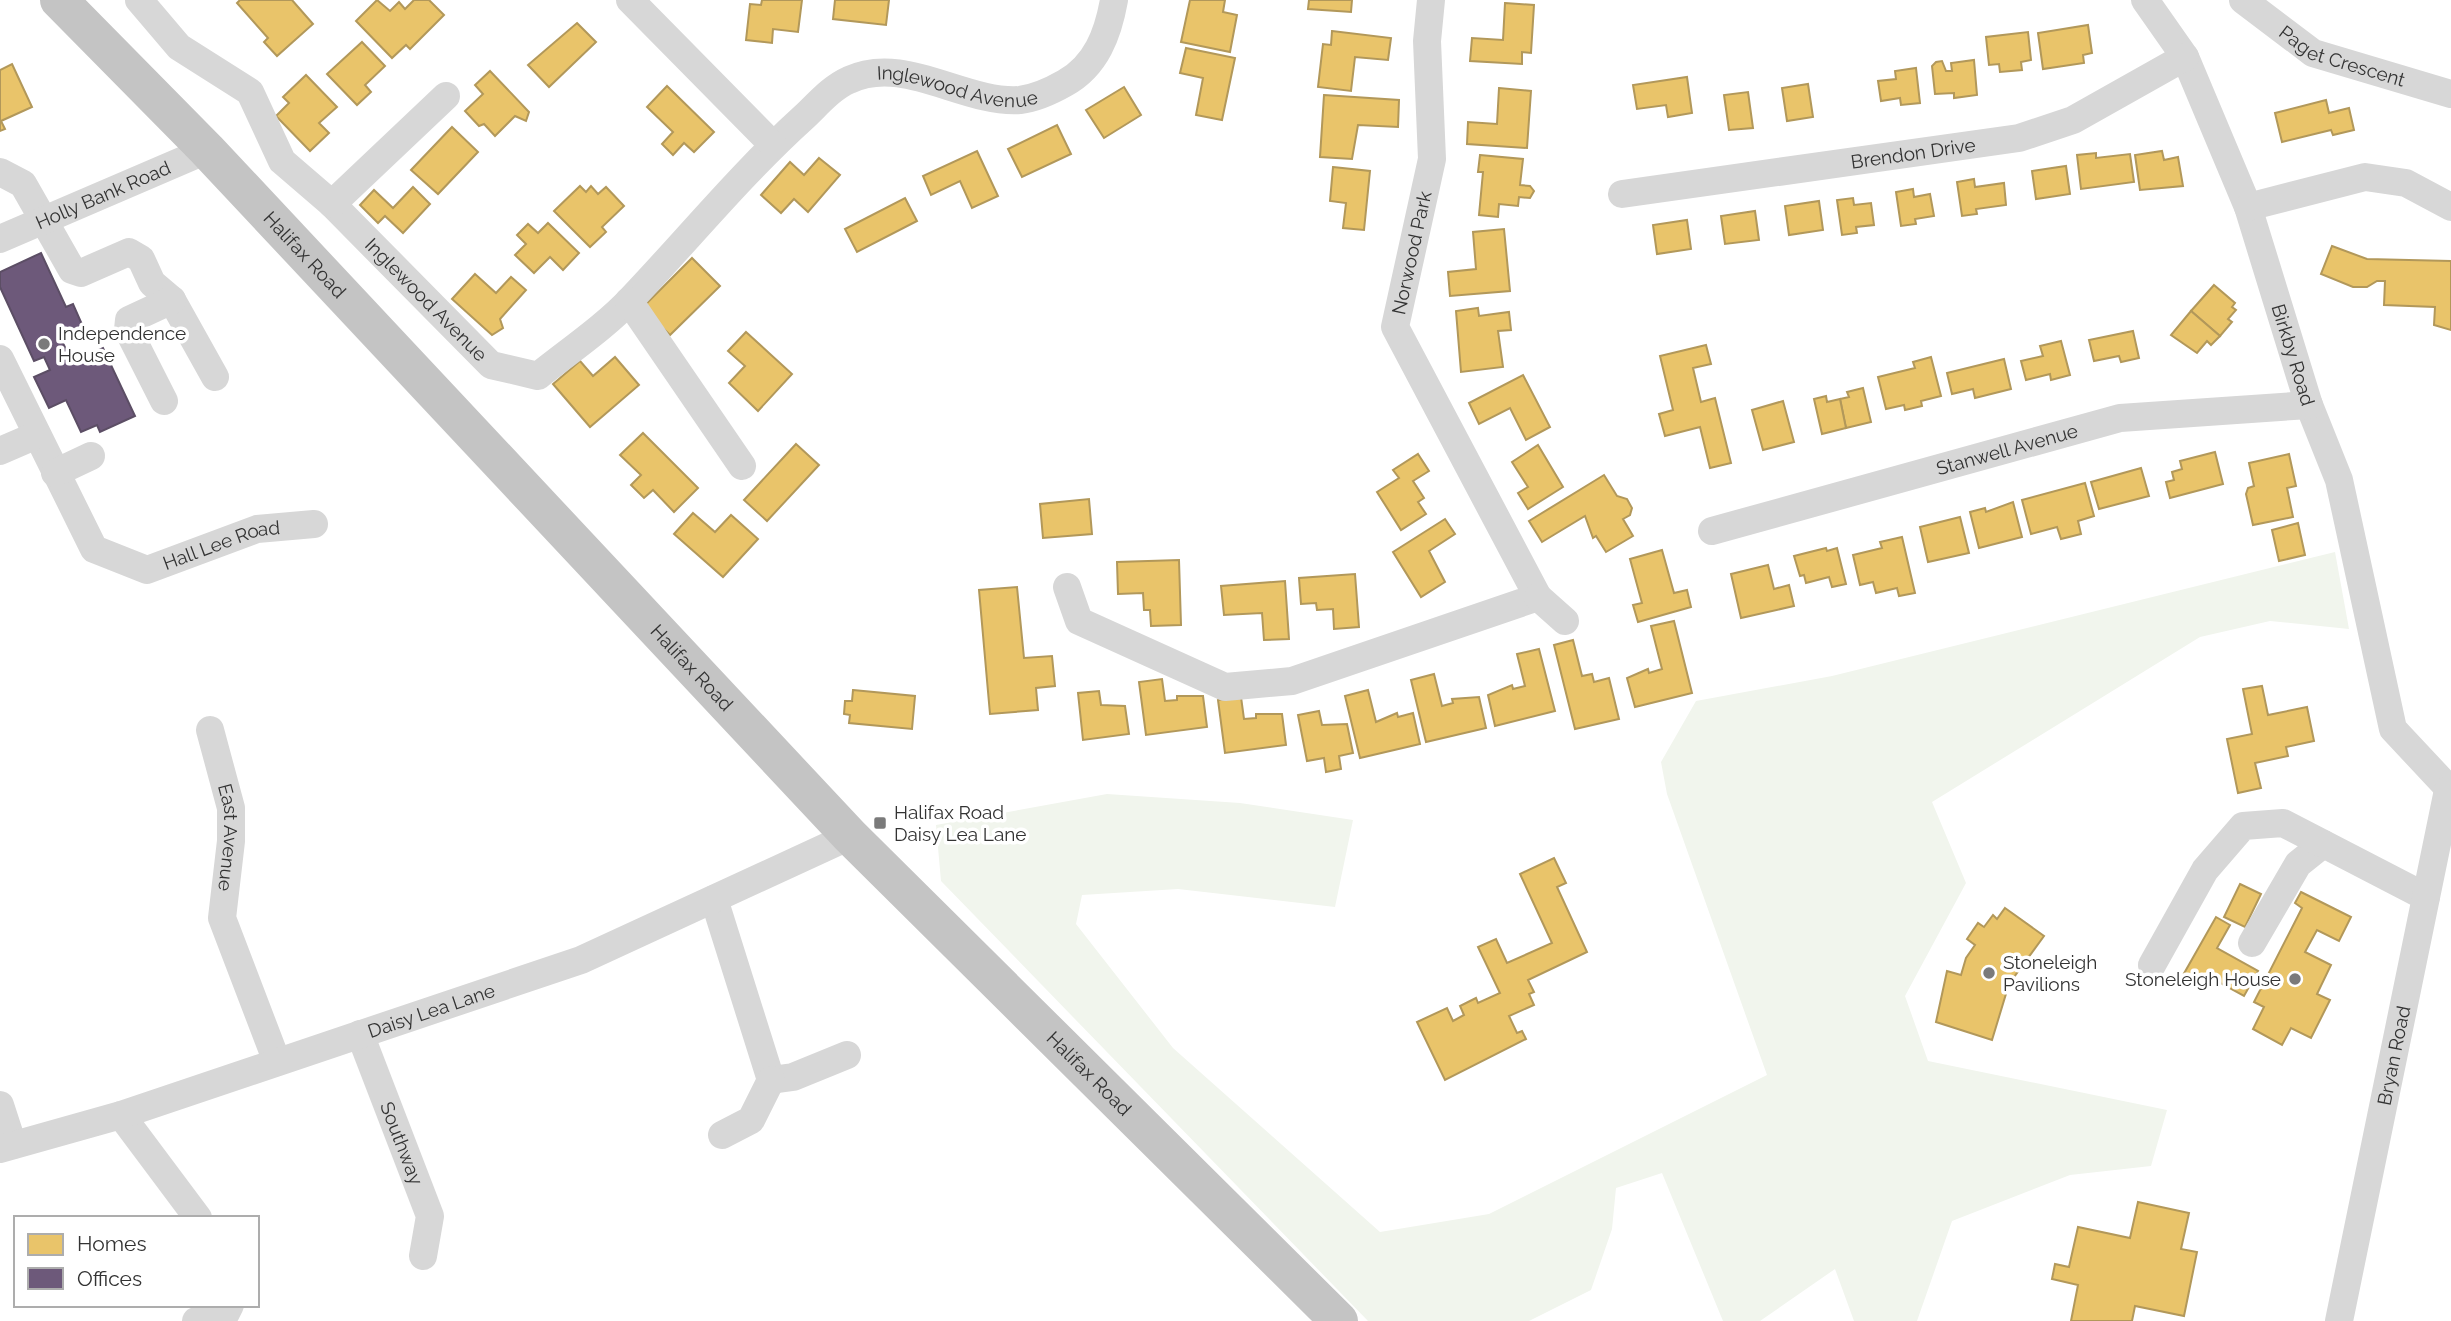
<svg xmlns="http://www.w3.org/2000/svg" width="2451" height="1321" font-family="Raleway,sans-serif">
<style>
.green{fill:#f1f5ed}
.homes{fill:#e9c46a;stroke:#b2985a;stroke-width:2}
.offices{fill:#6d597a;stroke:#5c4e65;stroke-width:2}
.lines{fill:none;stroke-linecap:round;stroke-linejoin:round}
.minor{stroke:#d7d7d7;stroke-width:28}
.highway{stroke:#c4c4c4;stroke-width:38}
.poi-dot{fill:#7a7a7a;stroke:#fff;stroke-width:2.5}
.labels{text-anchor:middle;stroke-width:7;stroke-linejoin:round;paint-order:stroke}
.street-label{font-size:19px;fill:#333;stroke:#fff}
.poi-label{font-size:19px;fill:#333;stroke:#fff;text-anchor:start}
</style>
<rect width="100%" height="100%" fill="#fff"/>
<path class="green" d="M2335 552 2349 629 2270 621 2200 637 1932 802 1966 883 1905 996 1928 1061 2167 1110 2151 1166 2070 1175 1952 1221 1917 1321H1854L1835 1269 1760 1321H1723L1662 1173 1616 1188 1612 1229 1591 1290 1529 1321H1368L941 881 936 825 1107 794 1240 803 1353 820 1335 907 1178 889 1082 895 1076 924 1173 1048 1380 1232 1489 1214 1767 1075 1667 794 1661 762 1696 701 1832 676Z"/>
<g class="homes">
<path d="M240 0H292L313 24 277 56 264 42 268 38 237 3Z"/>
<path d="M377 0 390 11 399 2 405 9 414 0H429L444 15 410 49 406 45 392 58 356 21Z"/>
<path d="M762 0H802L798 32 773 29 772 43 746 40 750 4 761 5Z"/>
<path d="M835 0H889L886 25 833 19Z"/>
<path d="M1190 0H1225L1223 12 1237 15 1230 52 1181 42Z"/>
<path d="M1309 0H1352L1351 12 1308 9Z"/>
<path d="M1505 3 1534 5 1531 53 1522 52V64L1470 61 1472 38 1503 40Z"/>
<path d="M577 23 596 42 549 87 528 65Z"/>
<path d="M2088 25 2092 53 2083 55 2084 63 2043 69 2038 33Z"/>
<path d="M1332 31 1391 38 1388 60 1355 57 1351 91 1318 87 1323 44 1331 45Z"/>
<path d="M2028 32 2031 60 2021 62 2022 70 2000 72 1999 64 1989 65 1986 37Z"/>
<path d="M362 42 385 66 365 85 371 92 357 105 327 74Z"/>
<path d="M1186 48 1235 58 1222 120 1196 115 1203 78 1180 73Z"/>
<path d="M1974 60 1977 95 1954 98V93L1935 94 1932 66 1936 62 1942 61 1946 71H1952L1951 63Z"/>
<path d="M12 64 32 107 1 121 5 129 0 131V70Z"/>
<path d="M1916 68 1920 103 1901 105 1900 98 1881 101 1878 81 1896 79 1895 71Z"/>
<path d="M490 71 529 112 526 121 515 116 495 136 484 124 479 126 465 111 483 94 475 85Z"/>
<path d="M306 75 337 107 319 123 329 133 310 151 276 116 289 103 283 97Z"/>
<path d="M1687 77 1692 113 1668 117 1666 105 1637 109 1633 85Z"/>
<path d="M1808 84 1813 117 1787 121 1782 88Z"/>
<path d="M667 86 714 132 694 152 684 143 673 155 662 144 673 132 647 107Z"/>
<path d="M1124 87 1141 115 1104 138 1086 110Z"/>
<path d="M1499 88 1531 91 1527 148 1467 144 1468 122 1497 124Z"/>
<path d="M1748 92 1753 128 1729 130 1724 95Z"/>
<path d="M1324 95 1399 100 1398 127 1358 125 1352 159 1320 157Z"/>
<path d="M2326 100 2329 113 2349 108 2354 130 2333 135 2331 130 2282 142 2275 113Z"/>
<path d="M1057 125 1071 154 1022 177 1008 149Z"/>
<path d="M452 127 478 152 438 194 411 170Z"/>
<path d="M977 151 998 196 972 208 960 181 931 195 923 176Z"/>
<path d="M2162 151 2164 160 2178 157 2183 186 2140 190 2135 155Z"/>
<path d="M2096 153V158L2130 154 2134 182 2081 189 2077 155Z"/>
<path d="M1480 155 1523 159 1520 185 1530 186 1534 191 1530 198 1519 197 1518 206 1499 204 1498 217 1479 215 1483 172H1478Z"/>
<path d="M819 158 840 175 808 212 794 199 781 213 761 195 790 162 804 175Z"/>
<path d="M2066 166 2070 194 2036 199 2032 171Z"/>
<path d="M1333 167 1370 171 1364 230 1343 228 1346 203 1330 201Z"/>
<path d="M1974 179 1975 187 2004 183 2006 205 1976 209 1977 214 1962 216 1957 182Z"/>
<path d="M580 186 586 192 591 186 598 194 606 187 624 206 602 227 606 232 590 247 554 211Z"/>
<path d="M413 187 430 204 403 233 385 216 378 223 360 205 374 190 393 208Z"/>
<path d="M1913 189 1914 197 1930 194 1934 216 1915 219 1916 224 1901 226 1896 192Z"/>
<path d="M905 198 917 221 857 252 845 229Z"/>
<path d="M1853 198 1854 205 1871 203 1874 225 1856 227 1857 233 1842 235 1837 200Z"/>
<path d="M1819 201 1823 230 1789 235 1785 206Z"/>
<path d="M1755 211 1759 240 1725 244 1721 216Z"/>
<path d="M1687 220 1691 249 1657 254 1653 225Z"/>
<path d="M548 223 579 253 563 270 550 257 534 273 515 255 526 244 517 235 528 224 538 233Z"/>
<path d="M1504 229 1510 291 1450 296 1448 272 1476 269 1473 232Z"/>
<path d="M2332 246 2367 259 2451 261V330L2434 325 2435 307 2384 305 2385 281H2377L2367 287H2353L2321 274Z"/>
<path d="M692 258 720 286 670 335 642 308Z"/>
<path d="M475 274 496 293 511 277 526 290 500 319 503 328 492 335 452 299Z"/>
<path d="M2214 285 2235 303 2232 307 2236 310 2228 319 2232 322 2220 336 2191 311Z"/>
<path d="M1478 308 1479 316 1509 312 1511 330 1498 331 1503 367 1461 372 1456 311Z"/>
<path d="M2191 311 2220 336 2211 345 2207 341 2197 353 2171 335Z"/>
<path d="M2133 331 2139 358 2121 362 2119 356 2094 361 2089 340Z"/>
<path d="M746 332 792 374 758 411 729 383 745 366 728 351Z"/>
<path d="M2061 341 2070 375 2051 380 2050 374 2026 380 2021 361 2043 356 2040 346Z"/>
<path d="M1706 345 1711 364 1693 368 1701 402 1715 398 1731 463 1710 468 1700 427 1665 436 1659 414 1673 410 1660 356Z"/>
<path d="M615 357 639 385 590 427 553 384 580 361 593 376Z"/>
<path d="M1931 357 1941 396 1921 401 1922 406 1905 410 1904 405 1886 409 1878 377 1915 368 1913 362Z"/>
<path d="M2004 359 2011 389 1975 398 1973 389 1952 394 1947 373Z"/>
<path d="M1523 375 1550 427 1526 440 1510 408 1479 424 1469 403Z"/>
<path d="M1863 388 1871 422 1846 428 1840 399 1849 397 1847 392Z"/>
<path d="M1826 396 1827 402 1840 399 1846 428 1822 434 1814 399Z"/>
<path d="M1783 401 1794 442 1763 450 1752 410Z"/>
<path d="M643 433 698 488 674 512 653 490 644 498 631 485 641 475 620 455Z"/>
<path d="M796 444 819 465 767 521 744 500Z"/>
<path d="M1538 445 1563 487 1528 509 1518 493 1528 487 1512 462Z"/>
<path d="M2215 452 2223 484 2170 498 2166 482 2174 480 2172 472 2182 469 2180 461Z"/>
<path d="M1418 454 1429 471 1413 481 1424 498 1418 502 1426 514 1401 530 1377 492 1399 478 1393 470Z"/>
<path d="M2289 454 2296 486 2287 488 2293 517 2253 525 2246 494 2248 488 2254 486 2249 463Z"/>
<path d="M2141 468 2149 496 2099 509 2091 482Z"/>
<path d="M1604 475 1617 496 1627 499 1632 508 1630 515 1623 519 1633 536 1606 552 1596 536 1593 538 1585 516 1542 542 1529 521Z"/>
<path d="M2085 483 2094 516 2078 521 2081 534 2061 539 2057 527 2031 534 2022 500Z"/>
<path d="M1089 499 1092 534 1043 538 1040 504Z"/>
<path d="M2013 502 2022 537 1979 548 1970 512 1985 508 1986 512Z"/>
<path d="M693 513 715 532 731 515 758 539 723 577 674 534Z"/>
<path d="M1960 517 1969 553 1928 562 1920 527Z"/>
<path d="M1445 519 1455 534 1429 551 1445 582 1421 597 1393 552Z"/>
<path d="M2298 523 2305 555 2279 561 2272 530Z"/>
<path d="M1902 537 1915 593 1899 596 1897 588 1876 593 1873 582 1860 585 1853 555 1882 548 1880 542Z"/>
<path d="M1826 548 1827 551 1837 548 1846 584 1832 587 1829 577 1806 583 1804 575 1800 576 1794 556Z"/>
<path d="M1662 550 1674 593 1687 590 1691 607 1638 622 1633 605 1642 603 1630 559Z"/>
<path d="M1179 560 1181 625 1151 626 1150 610H1144L1143 593 1118 594 1117 562Z"/>
<path d="M1768 565 1774 589 1789 585 1794 606 1741 618 1731 574Z"/>
<path d="M1355 574 1359 627 1334 629 1333 609 1317 610 1316 603 1301 604 1299 578Z"/>
<path d="M1285 581 1289 639 1264 640 1262 613 1224 615 1221 586Z"/>
<path d="M1017 587 1024 658 1052 656 1055 686 1036 688 1038 710 990 714 979 590Z"/>
<path d="M1674 621 1692 693 1635 707 1627 678 1648 669 1649 673 1662 669 1651 626Z"/>
<path d="M1573 640 1582 676 1592 674 1594 682 1609 678 1619 719 1575 729 1554 645Z"/>
<path d="M1539 649 1555 711 1495 726 1488 695 1512 685 1513 689 1525 686 1517 654Z"/>
<path d="M1434 674 1442 706 1453 703 1452 699 1479 697 1486 728 1426 742 1411 680Z"/>
<path d="M1162 679 1165 701 1177 700V696H1203L1207 727 1146 735 1139 682Z"/>
<path d="M2262 686 2268 715 2307 707 2314 741 2286 747 2288 756 2255 763 2261 788 2238 793 2227 739 2252 734 2243 689Z"/>
<path d="M853 690 915 696 912 729 849 723 850 715 844 714 845 701H852Z"/>
<path d="M1368 690 1376 722 1397 713 1398 717 1413 713 1420 744 1360 758 1345 696Z"/>
<path d="M1099 691 1101 705 1125 706 1129 734 1083 740 1078 693Z"/>
<path d="M1241 697 1244 719 1256 718V714H1282L1286 745 1225 753 1218 700Z"/>
<path d="M1319 711 1322 725 1347 724 1353 753 1339 756 1341 769 1326 772 1324 758 1307 761 1298 715Z"/>
<path d="M1554 858 1566 883 1557 887 1587 952 1528 980 1534 992 1529 994 1534 1005 1509 1016 1517 1033 1522 1031 1526 1039 1445 1080 1417 1022 1447 1008 1453 1021 1464 1015 1460 1006 1476 998 1478 1003 1500 993 1478 947 1496 939 1507 963 1552 943 1520 874Z"/>
<path d="M2240 884 2261 894 2245 927 2224 917Z"/>
<path d="M2301 892 2351 917 2339 941 2317 930 2305 952 2331 965 2317 994 2330 1000 2311 1038 2291 1028 2282 1045 2253 1029 2264 1007 2254 1002 2302 908 2295 903Z"/>
<path d="M2005 908 2044 936 2009 984 1992 1040 1936 1022 1947 971 1961 975 1966 958 1975 945 1967 939 1978 923 1984 927 1993 915 1997 919Z"/>
<path d="M2216 917 2230 925 2217 948 2258 971 2244 996 2206 975 2199 987 2182 977Z"/>
<path d="M2138 1202 2189 1213 2181 1249 2197 1252 2184 1316 2135 1306 2132 1321H2071L2078 1285 2052 1279 2055 1264 2069 1267 2078 1227 2130 1238Z"/>
</g>
<path class="offices" d="M41 253 66 307 73 304 84 329 61 339 72 362 103 348 135 416 100 432 97 425 81 432 66 400 49 408 34 377 50 370 44 357 34 361 0 287V272Z"/>
<g class="lines">
<g class="minor">
<path id="s1" d="M139 0 179 47 250 92 282 161 332 204 491 365 538 376C569 351 605 327 632 298 689 238 742 173 804 117 818 104 831 88 849 80 904 54 964 104 1020 100 1036 98 1051 91 1065 83 1096 66 1108 34 1114 0"/>
<path d="M630 0 773 145"/>
<path id="s2" d="M2145 0 2185 57 2248 207 2309 405 2339 480 2393 729 2451 791"/>
<path id="s3" d="M2243 0 2313 53 2451 94"/>
<path d="M0 172 23 184 72 270 81 273 129 252 141 259 152 283 172 300 215 377"/>
<path id="s4" d="M1622 194 2019 138 2073 120 2185 57"/>
<path d="M332 204 446 96"/>
<path d="M2248 207 2365 177 2406 183 2451 207"/>
<path id="s5" d="M0 239 207 150"/>
<path d="M629 301 742 466"/>
<path id="s6" d="M0 359 94 549 147 570 257 529 314 524"/>
<path d="M164 401 128 330 129 320 172 300"/>
<path d="M0 451 37 435"/>
<path d="M55 473 91 456"/>
<path id="s7" d="M1712 531 2120 418 2309 405"/>
<path id="s8" d="M1067 587 1079 621 1225 687 1292 681 1538 597 1395 327 1432 159 1427 41 1431 0"/>
<path d="M1538 597 1565 621"/>
<path id="s9" d="M210 730 231 808V841L222 918 277 1062"/>
<path d="M714 899 771 1080 793 1077 847 1055"/>
<path d="M2252 943 2298 864 2323 844"/>
<path d="M2152 965 2205 870 2243 826 2283 823 2426 897"/>
<path id="s10" d="M360 1034 430 1216 423 1256"/>
<path d="M0 1105 13 1145"/>
<path d="M121 1115 198 1218"/>
<path d="M722 1135 751 1120 771 1080"/>
<path id="s11" d="M0 1149 121 1115 581 960 850 836"/>
<path d="M196 1321 226 1313 230 1305"/>
<path id="s12" d="M2339 1321 2448 790"/>
</g>
<path class="highway" id="s13" d="M59 0 207 150 850 836 1339 1321"/>
</g>
<g class="poi-dot">
<circle cx="44" cy="344" r="7"/>
<rect x="873" y="816" width="14" height="14" rx="3.5"/>
<circle cx="1989" cy="973" r="7"/>
<circle cx="2295" cy="979" r="7"/>
</g>
<g class="labels">
<g class="street-label">
<text dy="7" stroke="none"><textPath href="#s3" startOffset="116">Paget Crescent</textPath></text>
<text dy="7" stroke="none"><textPath href="#s1" startOffset="1104">Inglewood Avenue</textPath></text>
<text dy="7" stroke="none"><textPath href="#s4" startOffset="294">Brendon Drive</textPath></text>
<text dy="7" stroke="none"><textPath href="#s5" startOffset="112">Holly Bank Road</textPath></text>
<text dy="7" stroke="none"><textPath href="#s8" startOffset="905">Norwood Park</textPath></text>
<text dy="7" stroke="none"><textPath href="#s13" startOffset="354">Halifax Road</textPath></text>
<text dy="7" stroke="none"><textPath href="#s1" startOffset="422">Inglewood Avenue</textPath></text>
<text dy="7" stroke="none"><textPath href="#s2" startOffset="387">Birkby Road</textPath></text>
<text dy="7" stroke="none"><textPath href="#s7" startOffset="306">Stanwell Avenue</textPath></text>
<text dy="7" stroke="none"><textPath href="#s6" startOffset="348">Hall Lee Road</textPath></text>
<text dy="7" stroke="none"><textPath href="#s13" startOffset="920">Halifax Road</textPath></text>
<text dy="7" stroke="none"><textPath href="#s9" startOffset="110">East Avenue</textPath></text>
<text dy="7" stroke="none"><textPath href="#s11" startOffset="453">Daisy Lea Lane</textPath></text>
<text dy="7" stroke="none"><textPath href="#s12" startOffset="271">Bryan Road</textPath></text>
<text dy="7" stroke="none"><textPath href="#s13" startOffset="1488">Halifax Road</textPath></text>
<text dy="7" stroke="none"><textPath href="#s10" startOffset="117">Southway</textPath></text>
</g>
<g class="poi-label">
<text x="58" y="340">Independence<tspan x="58" dy="22">House</tspan></text>
<text x="894" y="819">Halifax Road<tspan x="894" dy="22">Daisy Lea Lane</tspan></text>
<text x="2003" y="969">Stoneleigh<tspan x="2003" dy="22">Pavilions</tspan></text>
<text x="2281" y="986" text-anchor="end">Stoneleigh House</text>
</g>
</g>
<rect x="14" y="1216" width="245" height="91" fill="#ffffff" stroke="#adadad" stroke-width="2"/>
<rect x="28" y="1234" width="35" height="21" fill="#e9c46a" stroke="#adadad" stroke-width="2"/>
<text x="77" y="1251" font-size="21" fill="#333333">Homes</text>
<rect x="28" y="1268" width="35" height="21" fill="#6d597a" stroke="#adadad" stroke-width="2"/>
<text x="77" y="1286" font-size="21" fill="#333333">Offices</text>
</svg>
